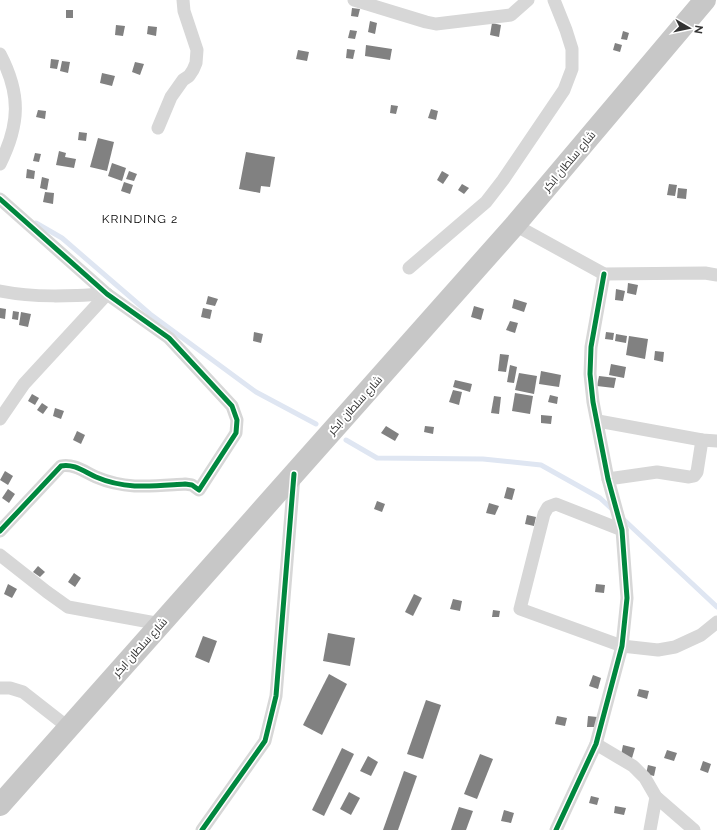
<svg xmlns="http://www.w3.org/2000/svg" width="717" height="830" font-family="Raleway,Cairo,sans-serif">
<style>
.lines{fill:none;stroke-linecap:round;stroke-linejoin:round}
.stream{stroke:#dfe6f2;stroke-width:5}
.building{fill:#818181}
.minor{stroke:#d7d7d7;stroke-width:13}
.trunk{stroke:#c7c7c7;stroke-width:22}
.cycleway-casing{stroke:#fff;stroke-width:8}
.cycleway{stroke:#00873e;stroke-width:5}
.labels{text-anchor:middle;stroke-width:4;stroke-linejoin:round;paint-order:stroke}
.street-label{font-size:11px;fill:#333;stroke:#fff}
.neighbourhood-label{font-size:12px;letter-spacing:1px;fill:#000;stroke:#fff}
</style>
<rect width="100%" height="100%" fill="#fff"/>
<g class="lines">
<g class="stream">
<path d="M36 223 62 238 150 314 256 392 316 424"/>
<path d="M346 440 377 458 483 459 541 465 600 498 613 510"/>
<path d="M622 518 717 607"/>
</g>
</g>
<g class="building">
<path d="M352 8 360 9 358 17 351 16Z"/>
<rect x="66" y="10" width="7" height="8"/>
<path d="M370 21 377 23 375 34 368 32Z"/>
<path d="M492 23 501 25 499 37 490 35Z"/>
<path d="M116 25 125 26 123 36 115 35Z"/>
<path d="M148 26 157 27 156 36 147 34Z"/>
<path d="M350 30 357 31 355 39 348 38Z"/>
<path d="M623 31 629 33 627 40 621 39Z"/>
<path d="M615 43 622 45 620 52 613 50Z"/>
<path d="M366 45 392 49 390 60 365 56Z"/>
<path d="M347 49 355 50 353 59 346 58Z"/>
<path d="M298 50 309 52 307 61 296 59Z"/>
<path d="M51 59 59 60 57 69 50 68Z"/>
<path d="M62 61 70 62 68 73 60 71Z"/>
<path d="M135 62 144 64 140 75 132 72Z"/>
<path d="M102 73 115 76 112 86 100 83Z"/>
<path d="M391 105 398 106 396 114 390 113Z"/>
<path d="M431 109 438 111 436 120 428 118Z"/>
<path d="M38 110 46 111 45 119 36 117Z"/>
<path d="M79 132 87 133 86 141 78 140Z"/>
<path d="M98 138 114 142 107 171 90 167Z"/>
<path d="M59 151 66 153 65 157 76 159 74 168 56 165Z"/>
<path d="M246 152 275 157 270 187 261 186 260 193 239 189Z"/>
<path d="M35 153 41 154 39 162 33 161Z"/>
<path d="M112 163 126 168 122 181 108 176Z"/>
<path d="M27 169 35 171 34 179 26 178Z"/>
<path d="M129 171 137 174 134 181 126 179Z"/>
<path d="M442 171 449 175 443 184 437 180Z"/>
<path d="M42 177 49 179 47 190 40 188Z"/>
<path d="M124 182 133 185 130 194 121 191Z"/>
<path d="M462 184 469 188 464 194 458 190Z"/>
<path d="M669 184 677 185 675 196 667 195Z"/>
<path d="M678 188 687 189 686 199 677 198Z"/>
<path d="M45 192 54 193 53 204 43 202Z"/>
<path d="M628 283 638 285 636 295 627 293Z"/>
<path d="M616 289 625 291 623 301 615 300Z"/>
<path d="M208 296 218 299 215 306 206 304Z"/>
<path d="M514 299 527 303 524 312 512 308Z"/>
<path d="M474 306 484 309 481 320 471 317Z"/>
<path d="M0 308 6 309 5 319 0 318Z"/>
<path d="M203 308 212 310 210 319 201 317Z"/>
<path d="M13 311 19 312 18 320 12 319Z"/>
<path d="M21 312 31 314 28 327 19 325Z"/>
<path d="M510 321 518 323 515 333 506 330Z"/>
<path d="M254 332 263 334 261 343 253 341Z"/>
<path d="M606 332 614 333 613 340 605 339Z"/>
<path d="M616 334 627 336 626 343 615 341Z"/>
<path d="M629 336 648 339 645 359 626 355Z"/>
<path d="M655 351 664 352 663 362 654 360Z"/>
<path d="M500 354 509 355 506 372 498 371Z"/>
<path d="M611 364 626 367 624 378 609 375Z"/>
<path d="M510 365 517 367 514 383 507 382Z"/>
<path d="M541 371 561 375 559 387 539 384Z"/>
<path d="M519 373 537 376 534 394 515 390Z"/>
<path d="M599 376 616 378 614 388 597 386Z"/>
<path d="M455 380 472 384 470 392 453 387Z"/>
<path d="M453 390 462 392 459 405 449 402Z"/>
<path d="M515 393 533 396 530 414 512 411Z"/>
<path d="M32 394 39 398 35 405 28 401Z"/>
<path d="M550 395 558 397 557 404 548 402Z"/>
<path d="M494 396 501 397 499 414 491 413Z"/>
<path d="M42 403 48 407 43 414 37 410Z"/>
<path d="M55 408 64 411 61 419 53 416Z"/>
<path d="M541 415 552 416 551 424 541 423Z"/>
<path d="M386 426 399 434 395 441 381 433Z"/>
<path d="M425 426 434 427 433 434 424 432Z"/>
<path d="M77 431 85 435 81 444 73 440Z"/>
<path d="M5 471 13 476 8 485 0 480Z"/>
<path d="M507 487 515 489 512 500 504 498Z"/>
<path d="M8 489 15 494 9 503 2 498Z"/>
<path d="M377 501 385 504 382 512 374 509Z"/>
<path d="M489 503 499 506 495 515 486 513Z"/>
<path d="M527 515 536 517 534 526 525 524Z"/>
<path d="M38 566 45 572 40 577 33 572Z"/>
<path d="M74 573 81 578 75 587 68 582Z"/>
<path d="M8 584 17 589 12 598 4 594Z"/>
<path d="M596 584 605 585 604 593 595 592Z"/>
<path d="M414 594 422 598 413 616 405 612Z"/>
<path d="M453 599 462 601 460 611 450 609Z"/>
<path d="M493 610 500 611 499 617H492Z"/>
<path d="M328 633 355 638 350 666 323 661Z"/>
<path d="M203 636 217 641 209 663 195 657Z"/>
<path d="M329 674 347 684 322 735 303 725Z"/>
<path d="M593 675 601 678 598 689 589 686Z"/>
<path d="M639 689 649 691 647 699 637 696Z"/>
<path d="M426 700 441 705 423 759 407 754Z"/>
<path d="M557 716 567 718 565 726 555 724Z"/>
<path d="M588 716 597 717 595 727H587Z"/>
<path d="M623 745 635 748 632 758 621 755Z"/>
<path d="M342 748 354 754 324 816 312 810Z"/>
<path d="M667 750 677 753 674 761 664 758Z"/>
<path d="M480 754 493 759 477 799 464 794Z"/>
<path d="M368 756 378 762 371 776 360 771Z"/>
<path d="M703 761 711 764 708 773 700 770Z"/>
<path d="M648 765 656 767 654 776 646 774Z"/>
<path d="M404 771 417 776 398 830H383Z"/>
<path d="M349 792 360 798 351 815 340 809Z"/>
<path d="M591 796 599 798 597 805 589 803Z"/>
<path d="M615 806 626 808 624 815 614 813Z"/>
<path d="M459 807 473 811 466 830H451Z"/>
<path d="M504 810 514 813 511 823 501 821Z"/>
</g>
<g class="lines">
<g class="minor">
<path d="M354 0 426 22 436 24 511 15 528 0"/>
<path d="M0 54C21 94 20 124 0 164"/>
<path d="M158 128 171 97 183 80 189 76 193 70 196 63 197 50 184 11 183 0"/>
<path d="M0 199 107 294 169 338 232 406 237 420 236 433 199 490 192 485 185 484C153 486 126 490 96 477 85 472 73 463 61 466L0 531"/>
<path d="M515 225 604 274 705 273 717 275"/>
<path d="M409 268 486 202 503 180 564 90 572 69V49L566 30 554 0"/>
<path d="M0 291C35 298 71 296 107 294"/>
<path d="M0 419 24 384 107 294"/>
<path d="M598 421 702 440 717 441"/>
<path d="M608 479 657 472 689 477 694 476 697 472 702 440"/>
<path d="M622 530 556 504 548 507 544 514 520 609 622 646 658 650 675 647 701 635 717 622"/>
<path d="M0 555 47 592 68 607 161 624"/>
<path d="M0 688H10L23 692 69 728"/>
<path d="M596 744 633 766 645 778 656 797 694 830"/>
<path d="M202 830 265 741 276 696 294 476"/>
<path d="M556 830 596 744 622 646 627 598 622 530 608 479 593 402 590 374 591 347 604 274"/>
<path d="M650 830 656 797"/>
</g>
<path class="trunk" d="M0 805 515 225 705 0"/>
<defs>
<g id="cycleway">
<path d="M0 199 107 294 169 338 232 406 237 420 236 433 199 490 192 485 185 484C153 486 126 490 96 477 85 472 73 463 61 466L0 531"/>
<path d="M202 830 265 741 276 696 294 474"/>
<path d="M556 830 596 744 622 646 627 598 622 530 608 479 593 402 590 374 591 347 604 274"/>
</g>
</defs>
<use href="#cycleway" class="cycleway-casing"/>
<use href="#cycleway" class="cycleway"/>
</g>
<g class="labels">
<g class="street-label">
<text transform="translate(569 161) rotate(-50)" y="4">شارع سلطان ابكر</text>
<text transform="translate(355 405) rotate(-48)" y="4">شارع سلطان ابكر</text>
<text transform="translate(140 647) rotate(-48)" y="4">شارع سلطان ابكر</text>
</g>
<g class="neighbourhood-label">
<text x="140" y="223">KRINDING 2</text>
</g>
</g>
<g transform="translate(689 28) rotate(99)" stroke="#ffffff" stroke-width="3" paint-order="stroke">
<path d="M0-3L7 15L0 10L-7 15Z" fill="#333333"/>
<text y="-6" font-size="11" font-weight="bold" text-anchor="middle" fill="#333333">N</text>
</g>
</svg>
